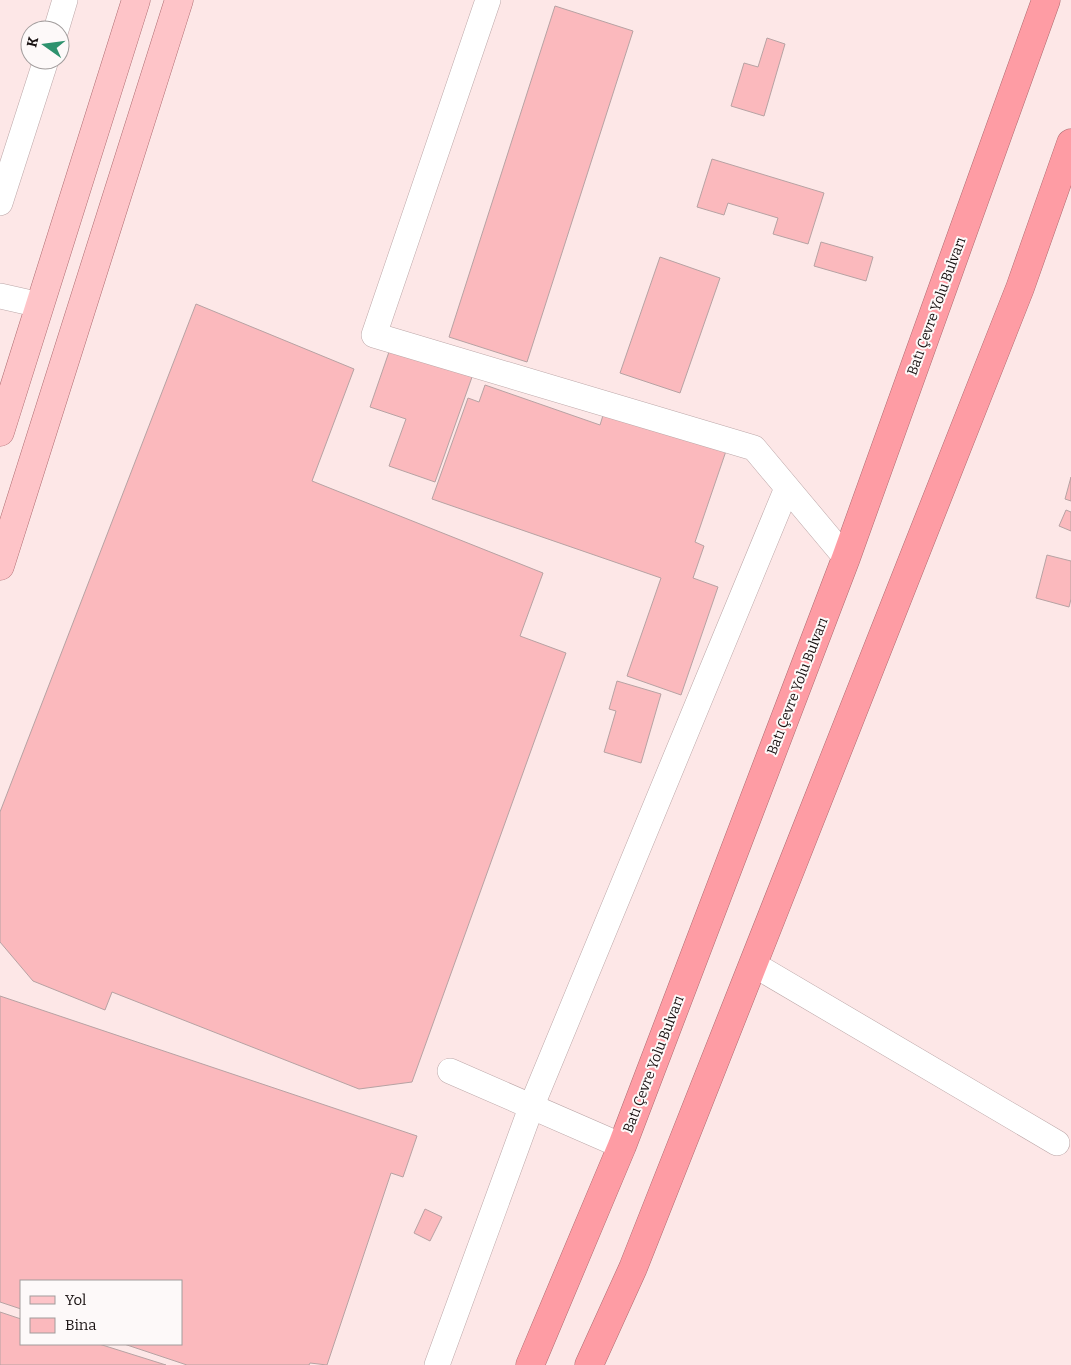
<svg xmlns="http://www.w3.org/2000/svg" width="1071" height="1365" font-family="Bitter,serif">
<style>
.building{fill:#fbb9bd;stroke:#b7a2a3}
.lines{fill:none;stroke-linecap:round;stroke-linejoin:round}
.minor-casing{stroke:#bca7a8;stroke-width:26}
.major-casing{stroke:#ad6b70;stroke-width:29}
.highway-casing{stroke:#ad6b70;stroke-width:29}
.minor{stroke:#fff;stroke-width:25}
.major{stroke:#fec4c8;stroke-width:28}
.highway{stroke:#fe9ca4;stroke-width:28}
.labels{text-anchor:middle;stroke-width:4;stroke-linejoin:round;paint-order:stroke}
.street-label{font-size:14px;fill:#171010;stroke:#fdf9f9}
</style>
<rect width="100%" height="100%" fill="#fde7e7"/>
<g class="building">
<path d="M555 6 633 31 527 362 449 337Z"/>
<path d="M767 38 785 44 764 116 731 106 744 63 758 67Z"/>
<path d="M712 159 824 193 808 244 773 234 778 218 728 203 724 215 697 207Z"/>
<path d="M821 242 873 257 866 281 814 266Z"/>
<path d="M660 257 720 278 680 393 620 373Z"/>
<path d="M196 304 354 369 312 481 543 573 520 636 566 653 412 1082 359 1089 112 992 105 1010 33 981 0 942V812Z"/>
<path d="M390 349 472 377 435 482 389 466 406 419 370 407Z"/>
<path d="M485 385 600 425 605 409 726 451 695 542 704 546 693 578 718 587 681 695 627 676 661 578 432 499 468 398 479 402Z"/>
<path d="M1071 477V501L1065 499Z"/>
<path d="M1066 510 1071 512V531L1059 526Z"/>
<path d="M1047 555 1071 561V599L1069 607 1036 598Z"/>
<path d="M617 681 661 694 641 763 604 752 616 711 609 709Z"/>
<path d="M0 996 417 1136 403 1177 391 1173 327 1365 310 1363 309 1365H187L124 1344H181V1281H21V1309L0 1302Z"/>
<path d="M425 1209 442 1217 430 1241 414 1233Z"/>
<path d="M0 1312 21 1319V1344H99L166 1365H0Z"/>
</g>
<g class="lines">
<defs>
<g id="minor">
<path d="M488 0 374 335 754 448 846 558"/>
<path d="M56 30 65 0"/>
<path d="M0 203 46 60"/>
<path d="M0 296 40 305"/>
<path d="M753 964 1057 1143"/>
<path d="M450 1071 622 1146"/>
<path d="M437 1365 532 1105 787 488"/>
</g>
<g id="major">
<path d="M0 432 136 0"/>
<path d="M0 566 179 0"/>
</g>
<g id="highway">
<path d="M530 1365 622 1146 846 558 1046 0"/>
<path d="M589 1365 633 1268 1020 288 1071 143"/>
</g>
</defs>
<use href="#minor" class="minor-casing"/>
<use href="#major" class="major-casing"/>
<use href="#highway" class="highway-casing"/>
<use href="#minor" class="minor"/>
<use href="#major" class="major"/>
<use href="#highway" class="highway"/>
</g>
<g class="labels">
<g class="street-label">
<text transform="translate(936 306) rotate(-70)" y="5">Batı Çevre Yolu Bulvarı</text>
<text transform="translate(797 686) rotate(-69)" y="5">Batı Çevre Yolu Bulvarı</text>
<text transform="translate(653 1064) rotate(-69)" y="5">Batı Çevre Yolu Bulvarı</text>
</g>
</g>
<rect x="20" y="1280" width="162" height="65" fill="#fdf9f9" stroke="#a19c9c"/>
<rect x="30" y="1296" width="25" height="8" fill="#fec4c8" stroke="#a19c9c"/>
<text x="65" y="1305" font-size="15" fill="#171010">Yol</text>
<rect x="30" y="1318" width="25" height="15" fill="#fbb9bd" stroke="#a19c9c"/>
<text x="65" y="1330" font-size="15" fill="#171010">Bina</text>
<g transform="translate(45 45) rotate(284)"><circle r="24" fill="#fdf9f9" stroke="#a19c9c"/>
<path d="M0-4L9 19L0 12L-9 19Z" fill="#2e926e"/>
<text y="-8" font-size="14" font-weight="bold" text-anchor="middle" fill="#171010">K</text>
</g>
</svg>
